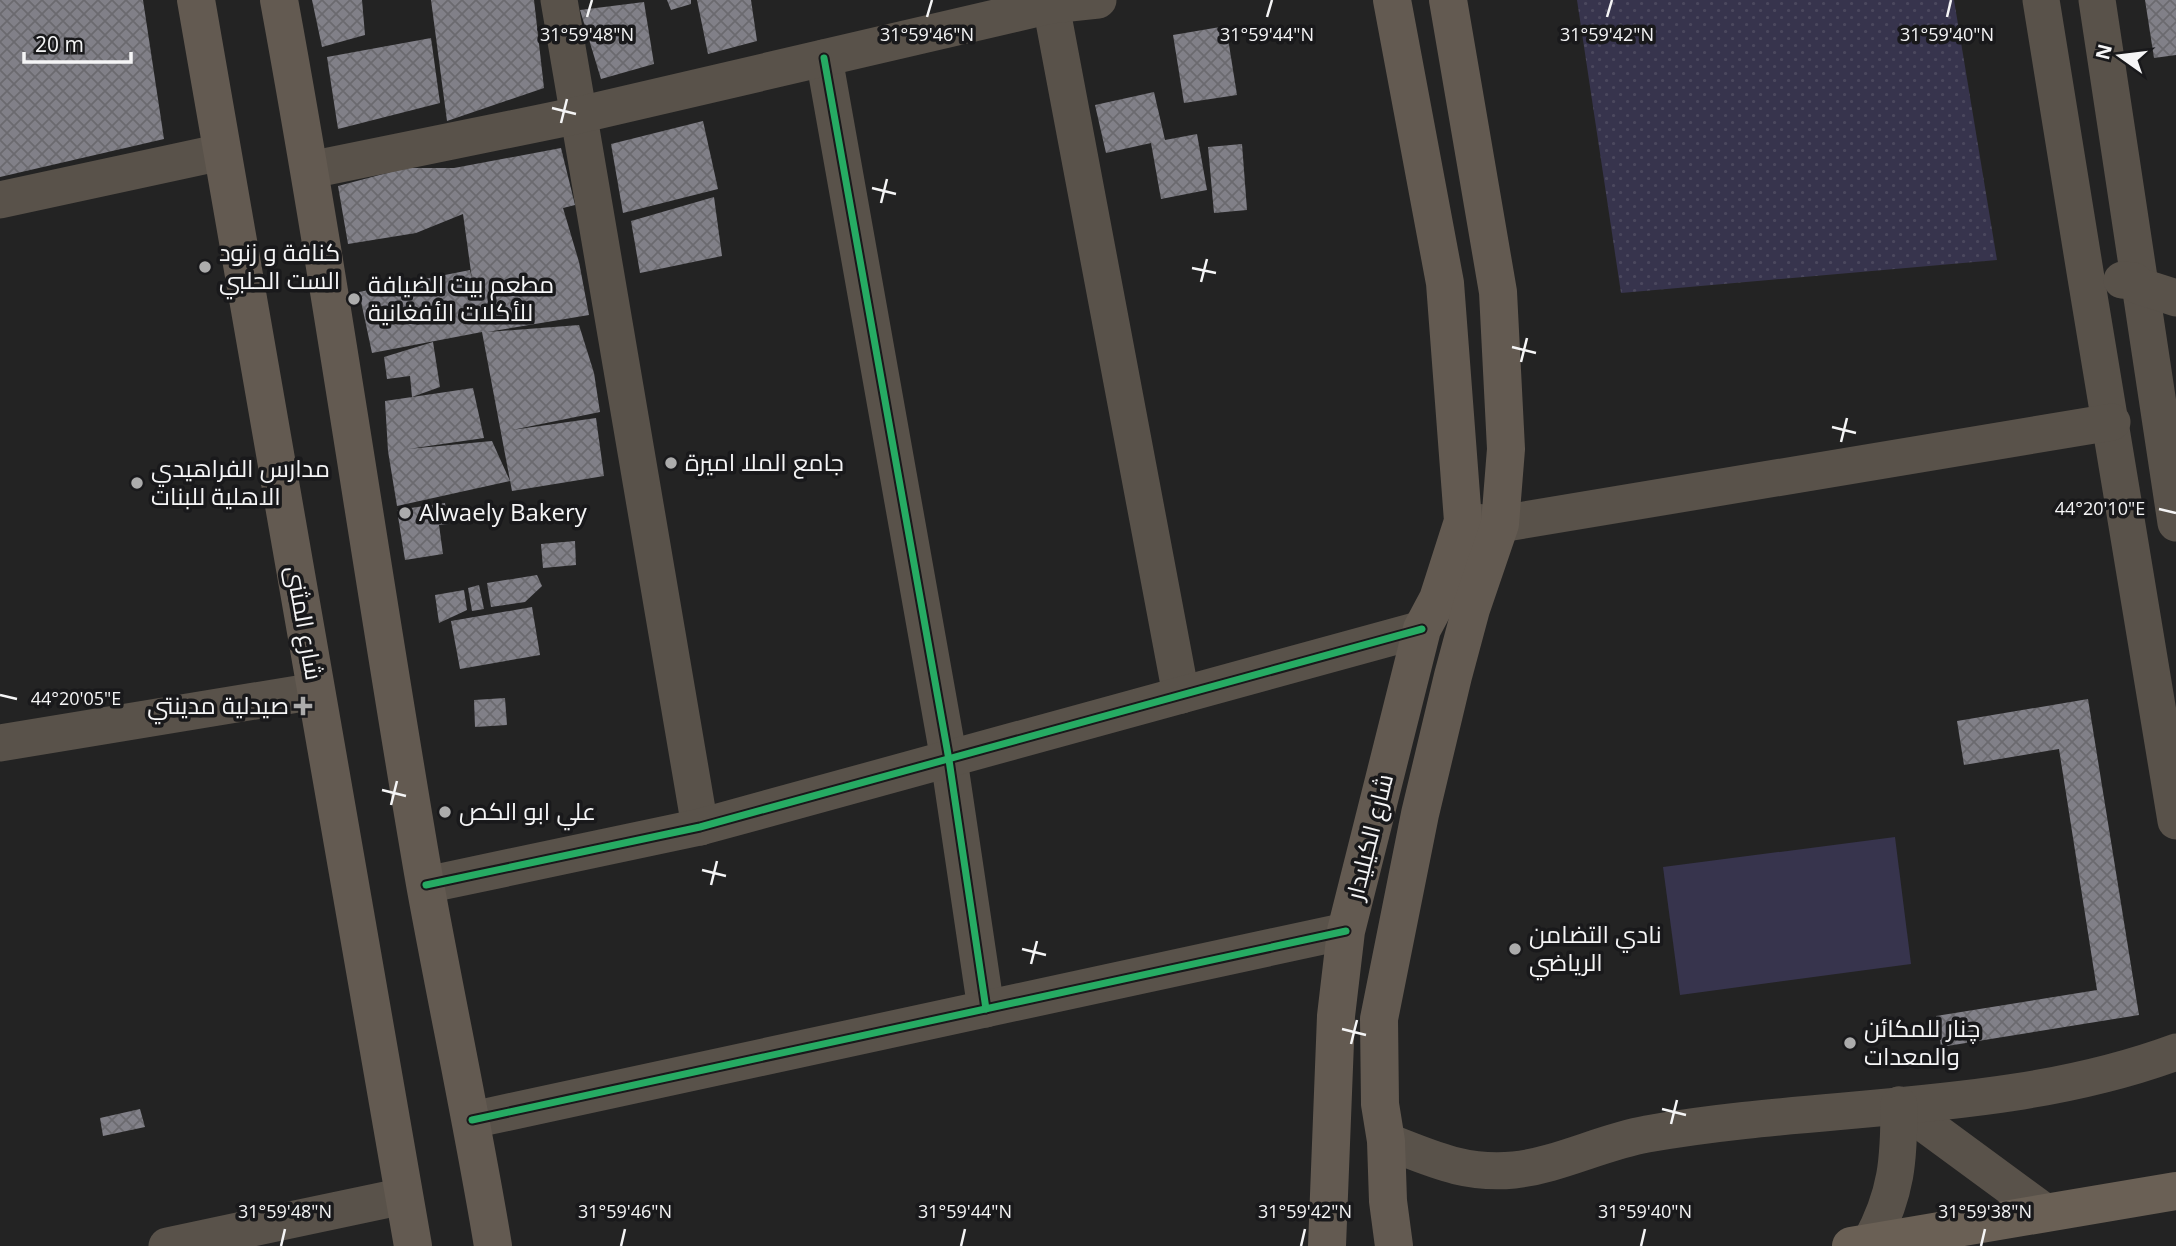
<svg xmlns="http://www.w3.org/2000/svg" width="2176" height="1246" font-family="'Open Sans',Cairo,sans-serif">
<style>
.grass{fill:#37344d}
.park{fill:url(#park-dots)}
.building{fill:url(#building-cross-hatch)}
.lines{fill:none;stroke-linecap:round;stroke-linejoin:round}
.minor{stroke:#59524a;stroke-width:37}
.major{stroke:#635a51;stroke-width:38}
.highway{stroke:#6a6055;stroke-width:38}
.cycleway-casing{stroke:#19191b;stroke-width:11}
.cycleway{stroke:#26ab63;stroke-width:7}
.ticks{fill:none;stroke:#f5f5f6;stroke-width:2.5}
.poi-dot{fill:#acacac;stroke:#19191b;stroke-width:2.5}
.labels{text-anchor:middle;stroke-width:7;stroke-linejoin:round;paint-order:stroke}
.poi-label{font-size:24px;fill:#f5f5f6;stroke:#19191b;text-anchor:start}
.street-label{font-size:24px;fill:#f5f5f6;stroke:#19191b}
.ticks-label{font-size:18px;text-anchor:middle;fill:#f5f5f6;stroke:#19191b;stroke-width:7;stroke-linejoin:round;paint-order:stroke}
</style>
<defs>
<pattern id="park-dots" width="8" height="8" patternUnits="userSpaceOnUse" patternTransform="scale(1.75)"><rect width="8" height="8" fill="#37344d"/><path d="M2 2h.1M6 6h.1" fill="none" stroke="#4b485e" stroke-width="1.8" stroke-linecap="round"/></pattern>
<pattern id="building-cross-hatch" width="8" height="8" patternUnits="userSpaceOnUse" patternTransform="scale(1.75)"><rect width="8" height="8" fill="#818088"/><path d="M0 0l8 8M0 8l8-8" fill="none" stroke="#6b6a6f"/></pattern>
</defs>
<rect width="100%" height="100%" fill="#232323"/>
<path class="grass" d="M1895 837 1911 964 1680 995 1663 867Z"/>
<path class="park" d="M1577 0H1954L1997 260 1621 293Z"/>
<g class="building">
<path d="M0 0H143L164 139 0 177Z"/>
<path d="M312 0H362L365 35 322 47Z"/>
<path d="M431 0H534L544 88 447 121Z"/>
<path d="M667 0H691V4L671 10Z"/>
<path d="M697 0H751L757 41 708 54Z"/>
<path d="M2145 0H2176V55L2154 58Z"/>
<path d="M644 2 654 64 601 79 580 10Z"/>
<path d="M1226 26 1237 95 1184 103 1173 35Z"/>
<path d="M431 38 440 103 338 129 327 57Z"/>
<path d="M1154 92 1165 140 1197 134 1207 190 1161 199 1151 143 1106 153 1095 105Z"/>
<path d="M703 121 718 189 623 213 611 144Z"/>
<path d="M1242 144 1247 210 1214 213 1208 147Z"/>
<path d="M561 148 575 205 563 208 579 262 589 315 487 332 579 325 594 373 600 412 512 430 596 418 604 476 512 491 482 332 372 353 359 292 470 270 472 279 463 214 416 233 348 244 338 186 406 168H454Z"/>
<path d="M714 197 722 256 640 273 631 221Z"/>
<path d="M433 342 440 387 412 397 410 376 387 379 384 357Z"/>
<path d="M473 388 484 438 408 449 492 441 510 481 397 506 388 451 385 401Z"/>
<path d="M445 503 448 524 439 525 443 554 405 560 397 510Z"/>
<path d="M575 541 576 565 543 568 541 544Z"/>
<path d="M537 575 542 586 525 602 491 607 487 583Z"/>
<path d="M479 585 484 609 472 611 468 588Z"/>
<path d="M464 590 467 610 439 623 435 595Z"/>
<path d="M532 607 540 655 460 669 451 621Z"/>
<path d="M505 698 507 725 475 727 474 700Z"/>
<path d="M2088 699 2139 1015 1941 1047 1936 1016 2097 990 2059 749 1964 765 1957 721Z"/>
<path d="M140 1109 145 1127 103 1136 100 1118Z"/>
</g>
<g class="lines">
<g class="minor">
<path d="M559 0 700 827"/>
<path d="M1050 0 1181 695"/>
<path d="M2041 0C2084 274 2132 547 2176 821"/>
<path d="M2097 0 2176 523"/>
<path d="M824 58 949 760 986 1009"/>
<path d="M310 170 579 115 1051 5 1098 0"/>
<path d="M0 200 222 152"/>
<path d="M2122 280 2134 281 2139 286 2176 298"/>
<path d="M1471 522 1500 524 2112 422"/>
<path d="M0 743 316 691"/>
<path d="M426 885 700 827 1422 629"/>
<path d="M1899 1105 2046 1213"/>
<path d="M472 1120 1346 931"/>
<path d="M1386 1141C1431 1158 1464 1175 1514 1170 1559 1165 1602 1142 1647 1134 1822 1103 2008 1114 2176 1052"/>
<path d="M1870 1243C1897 1194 1899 1159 1899 1105"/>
<path d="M167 1246 404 1196"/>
</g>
<g class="major">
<path d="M196 0 413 1246"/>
<path d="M279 0C333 294 374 590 425 884 447 1005 473 1125 493 1246"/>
<path d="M1327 1246 1336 1016 1346 931 1422 629 1438 599 1463 521 1445 283 1392 0"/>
<path d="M1394 1246 1388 1201 1386 1141 1380 1104 1379 1019 1420 814 1453 676 1471 609 1500 524 1506 449 1498 292 1448 0"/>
</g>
<path class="highway" d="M1851 1246 2176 1191"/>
<defs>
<g id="cycleway">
<path d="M824 58 949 760 986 1009"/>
<path d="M426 885 700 827 1422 629"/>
<path d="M472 1120 1346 931"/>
</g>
</defs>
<use href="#cycleway" class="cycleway-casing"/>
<use href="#cycleway" class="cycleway"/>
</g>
<path class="ticks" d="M587 17 592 0M927 17 932 0M1267 17 1272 0M1607 17 1612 0M1947 17 1951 0M552 108 576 114M561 123 567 99M872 188 896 194M881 203 887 179M1192 268 1216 273M1201 282 1207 259M1512 347 1536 353M1521 362 1527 338M1832 427 1856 433M1841 442 1847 418M2159 509 2176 513M0 695 17 699M382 790 406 796M391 805 397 781M702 870 726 876M711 885 717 861M1022 949 1046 955M1031 964 1037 941M1342 1029 1366 1035M1351 1044 1357 1020M1662 1109 1686 1115M1671 1124 1677 1100M281 1246 285 1229M621 1246 625 1229M961 1246 965 1229M1301 1246 1305 1229M1641 1246 1645 1229M1981 1246 1985 1229"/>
<g class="poi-dot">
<circle cx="205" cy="267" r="7"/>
<circle cx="354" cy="299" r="7"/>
<circle cx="671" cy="463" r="7"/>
<circle cx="137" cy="483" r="7"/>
<circle cx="405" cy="513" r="7"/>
<path d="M299.5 695.5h7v7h7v7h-7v7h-7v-7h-7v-7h7z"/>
<circle cx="445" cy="812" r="7"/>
<circle cx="1515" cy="949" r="7"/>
<circle cx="1850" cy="1043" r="7"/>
</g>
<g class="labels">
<g class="poi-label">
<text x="219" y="261">كنافة و زنود<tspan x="219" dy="28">الست الحلبي</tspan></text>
<text x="368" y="293">مطعم بيت الضيافة<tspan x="368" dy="28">للأكلات الأفغانية</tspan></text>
<text x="685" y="471">جامع الملا اميرة</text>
<text x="151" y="477">مدارس الفراهيدي<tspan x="151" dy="28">الاهلية للبنات</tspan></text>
<text x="419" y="521">Alwaely Bakery</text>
<text x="289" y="714" text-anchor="end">صيدلية مدينتي</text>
<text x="459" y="820">علي ابو الكص</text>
<text x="1529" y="943">نادي التضامن<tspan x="1529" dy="28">الرياضي</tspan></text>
<text x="1864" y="1037">چنار للمكائن<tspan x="1864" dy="28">والمعدات</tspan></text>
</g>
<g class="street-label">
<text transform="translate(304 623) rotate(80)" y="8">شارع المثنى</text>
<text transform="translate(1370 837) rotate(-76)" y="8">شارع الكيليدار</text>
</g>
</g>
<g class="ticks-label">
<text x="1607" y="41">31°59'42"N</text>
<text x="1947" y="41">31°59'40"N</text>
<text x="587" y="41">31°59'48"N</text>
<text x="927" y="41">31°59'46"N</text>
<text x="1267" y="41">31°59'44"N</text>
<text x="2100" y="515">44°20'10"E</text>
<text x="76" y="705">44°20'05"E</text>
<text x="285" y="1218">31°59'48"N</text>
<text x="625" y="1218">31°59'46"N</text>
<text x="965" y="1218">31°59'44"N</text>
<text x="1305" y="1218">31°59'42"N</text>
<text x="1645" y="1218">31°59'40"N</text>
<text x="1985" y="1218">31°59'38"N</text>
</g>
<g transform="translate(2120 56) rotate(284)" stroke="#19191b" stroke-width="5" paint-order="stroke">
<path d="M0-5L12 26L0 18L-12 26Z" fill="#f5f5f6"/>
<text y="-10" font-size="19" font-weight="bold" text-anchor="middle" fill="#f5f5f6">N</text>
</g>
<path d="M24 52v10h107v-10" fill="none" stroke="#f5f5f6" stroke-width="3.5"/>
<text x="35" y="52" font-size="21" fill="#f5f5f6" stroke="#19191b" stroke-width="5" paint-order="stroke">20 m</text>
</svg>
